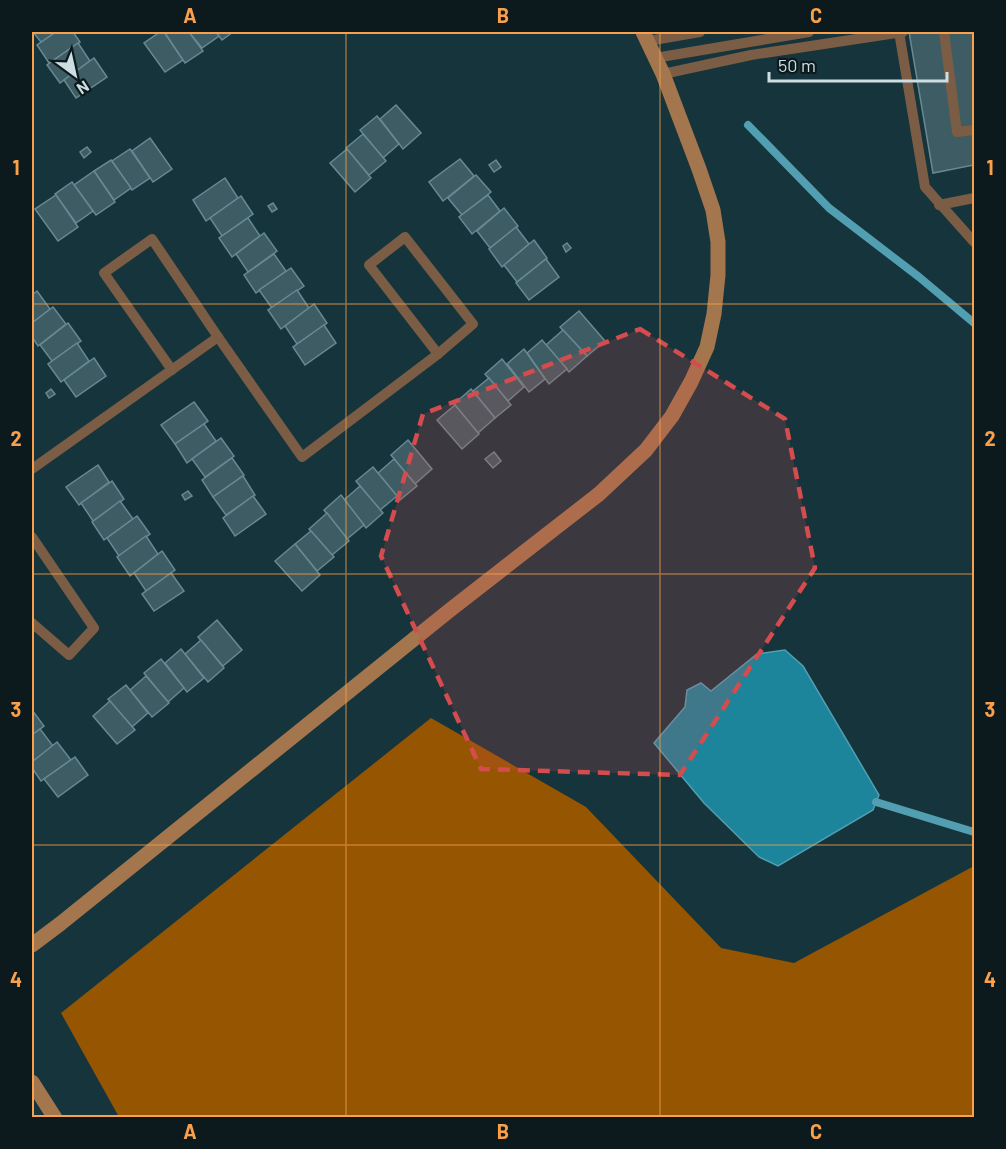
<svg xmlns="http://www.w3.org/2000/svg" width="1006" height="1149" font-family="Barlow,sans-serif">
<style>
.forest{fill:#965501}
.water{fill:#1c849b;stroke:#519fb1;stroke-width:1.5}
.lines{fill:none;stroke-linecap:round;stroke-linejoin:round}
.stream{stroke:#519fb1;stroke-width:8}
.building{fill:#3d5c64;stroke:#698992;stroke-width:1.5}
.lane{stroke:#7a5d44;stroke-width:10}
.secondary{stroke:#a4764d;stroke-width:15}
.marked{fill:#d44c4d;fill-opacity:0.2;stroke:#d44c4d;stroke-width:4.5;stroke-dasharray:12 8;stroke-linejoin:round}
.grid{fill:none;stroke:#f8a04b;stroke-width:1.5;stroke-opacity:0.55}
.neatline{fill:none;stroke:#f8a04b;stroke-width:2}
.grid-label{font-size:20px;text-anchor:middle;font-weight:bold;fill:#f8a04b}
</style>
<rect width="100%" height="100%" fill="#16343c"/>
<path class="forest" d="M431 718 586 807 721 948 794 963 974 866V1117H119L61 1013Z"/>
<path class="water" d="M785 650 803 666 879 795 873 810 778 866 759 857 704 803 654 743 685 707 687 690 701 683 711 691 757 654Z"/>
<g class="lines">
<g class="stream">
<path d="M748 125 829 208 919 277 974 323"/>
<path d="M876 802 974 832"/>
</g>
</g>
<g class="building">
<path d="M33 32H56L41 42Z"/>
<path d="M56 32H73L80 42 49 63 37 45Z"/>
<path d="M160 32H164L183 60 165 72 144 43Z"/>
<path d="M168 32H189L203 51 185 63 165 33Z"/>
<path d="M189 32H216L219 36 202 48Z"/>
<path d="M216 32H233L222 40Z"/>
<path d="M909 32H974V165L933 173Z"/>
<path d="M78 43 90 61 60 83 47 65Z"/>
<path d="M94 58 107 77 76 98 64 80Z"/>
<path d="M396 105 421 133 403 149 380 119Z"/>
<path d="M377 116 399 144 383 158 360 130Z"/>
<path d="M363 134 386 161 369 175 346 148Z"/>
<path d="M150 138 172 169 153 182 132 151Z"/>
<path d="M87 147 91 152 84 158 80 152Z"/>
<path d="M130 149 150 178 132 190 112 161Z"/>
<path d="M347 149 371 178 355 192 330 163Z"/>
<path d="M460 159 474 176 443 201 429 182Z"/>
<path d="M111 160 131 188 114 200 94 171Z"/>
<path d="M496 160 501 167 494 172 489 165Z"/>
<path d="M94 171 115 202 96 215 74 185Z"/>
<path d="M476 175 491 192 462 215 448 198Z"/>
<path d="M225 178 238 198 206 221 193 200Z"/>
<path d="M72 182 93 211 76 223 55 194Z"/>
<path d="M56 195 78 227 58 241 35 209Z"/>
<path d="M488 195 500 211 472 234 459 217Z"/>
<path d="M241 196 253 214 222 236 210 218Z"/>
<path d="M273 203 277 209 272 212 268 206Z"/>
<path d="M504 208 518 226 490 248 477 231Z"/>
<path d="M248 218 260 236 232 257 219 238Z"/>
<path d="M516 227 529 244 502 267 489 249Z"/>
<path d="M264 233 277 251 248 272 236 254Z"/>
<path d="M534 240 547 258 517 282 504 265Z"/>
<path d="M567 243 571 248 566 252 563 246Z"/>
<path d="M274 254 286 271 256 293 244 275Z"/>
<path d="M546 259 559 277 529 300 516 283Z"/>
<path d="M291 268 304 286 272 308 259 290Z"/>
<path d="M297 290 309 308 281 329 268 310Z"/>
<path d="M37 291 50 309 32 323V295Z"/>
<path d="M314 304 327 323 297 344 285 326Z"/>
<path d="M53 307 66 324 38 346 32 337V323Z"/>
<path d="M579 311 605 341 587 356 560 327Z"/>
<path d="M68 323 81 341 52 361 40 345Z"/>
<path d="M324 325 336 343 305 365 293 347Z"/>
<path d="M563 330 587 356 569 372 546 345Z"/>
<path d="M542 340 567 369 549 384 527 353Z"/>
<path d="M77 343 89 361 61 382 48 364Z"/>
<path d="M524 349 545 379 529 392 507 364Z"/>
<path d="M94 358 106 376 76 397 64 380Z"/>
<path d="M502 359 524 387 508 401 485 374Z"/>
<path d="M489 378 511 405 495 418 473 391Z"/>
<path d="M51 389 55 394 49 398 46 393Z"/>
<path d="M471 389 495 418 478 433 454 404Z"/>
<path d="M194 402 208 421 175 444 161 425Z"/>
<path d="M455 405 479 434 462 449 437 420Z"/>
<path d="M204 424 216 441 187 463 175 444Z"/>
<path d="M221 438 234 456 205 477 192 459Z"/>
<path d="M408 440 432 469 415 484 391 455Z"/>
<path d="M494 452 501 461 493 468 485 459Z"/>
<path d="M232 458 244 475 213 497 202 480Z"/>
<path d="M394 459 417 486 400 500 378 473Z"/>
<path d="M98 465 109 482 79 505 66 487Z"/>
<path d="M373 467 397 496 380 510 356 481Z"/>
<path d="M243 476 255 495 226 515 213 497Z"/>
<path d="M112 481 124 499 93 521 81 503Z"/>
<path d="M360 486 383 513 366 528 344 500Z"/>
<path d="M188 491 192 496 185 500 182 495Z"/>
<path d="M341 495 364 525 347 539 324 510Z"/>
<path d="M253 496 266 514 235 536 223 518Z"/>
<path d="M120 501 133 519 104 540 92 522Z"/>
<path d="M327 513 349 541 332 555 309 529Z"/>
<path d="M137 516 150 534 119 556 107 538Z"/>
<path d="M311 531 334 557 317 571 295 544Z"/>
<path d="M146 536 158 554 130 576 117 557Z"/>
<path d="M295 544 320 575 302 591 275 561Z"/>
<path d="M162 551 175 570 146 591 134 573Z"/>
<path d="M171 573 184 591 154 611 142 594Z"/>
<path d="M217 620 242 650 223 666 198 637Z"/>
<path d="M201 640 224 668 208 682 185 654Z"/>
<path d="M181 649 204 678 187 692 165 663Z"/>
<path d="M161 659 184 688 168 702 144 673Z"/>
<path d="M146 676 169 703 152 717 130 690Z"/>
<path d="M126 685 148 713 132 727 108 699Z"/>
<path d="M110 701 135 730 117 744 93 716Z"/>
<path d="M32 710 44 726 32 735Z"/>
<path d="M40 729 53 746 32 762V735Z"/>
<path d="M57 742 71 760 41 781 32 768V762Z"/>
<path d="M75 757 88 775 58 797 44 779Z"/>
</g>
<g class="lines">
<g class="lane">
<path d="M899 32 925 187 974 242"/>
<path d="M944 32 957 132 974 130"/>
<path d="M648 41 700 32"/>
<path d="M655 58 809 32"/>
<path d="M663 74 751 55 903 32"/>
<path d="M939 205 974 198"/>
<path d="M405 237 473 324 438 354 369 265Z"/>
<path d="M172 370 104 273 152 239 218 337 302 457 438 354"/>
<path d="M32 469 218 337"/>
<path d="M32 537 94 628 69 655 32 623"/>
</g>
<g class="secondary">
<path d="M32 945 60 924 450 610 599 494 646 450 672 416 691 382 707 347 714 314 718 275V242L713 210 699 169 663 74 643 32"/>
<path d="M32 1082 55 1118"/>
</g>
</g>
<path class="marked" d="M640 329 785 419 815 568 680 775 481 769 381 556 423 414Z"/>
<path class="grid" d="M346 32V1118M660 32V1118M32 304H974M32 574H974M32 845H974"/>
<rect width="1006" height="1149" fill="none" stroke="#0d1a1d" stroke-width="66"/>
<g transform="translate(75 75) rotate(147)" stroke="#0d1a1d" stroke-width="4.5" paint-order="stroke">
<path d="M0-4.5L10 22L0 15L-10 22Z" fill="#cddee3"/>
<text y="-9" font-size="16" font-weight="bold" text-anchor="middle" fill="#cddee3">N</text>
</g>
<path d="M769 72v9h178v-9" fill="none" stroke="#cddee3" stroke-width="3"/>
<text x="778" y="72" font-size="18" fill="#cddee3" stroke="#0d1a1d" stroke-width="4.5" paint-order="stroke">50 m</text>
<rect x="33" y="33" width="940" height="1083" class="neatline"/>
<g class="grid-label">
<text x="190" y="23">A</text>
<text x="503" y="23">B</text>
<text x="816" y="23">C</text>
<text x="16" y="175">1</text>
<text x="990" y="175">1</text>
<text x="16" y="446">2</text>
<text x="990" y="446">2</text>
<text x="16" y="717">3</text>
<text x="990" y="717">3</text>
<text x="16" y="987">4</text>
<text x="990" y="987">4</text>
<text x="190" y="1139">A</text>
<text x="503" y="1139">B</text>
<text x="816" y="1139">C</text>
</g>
</svg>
